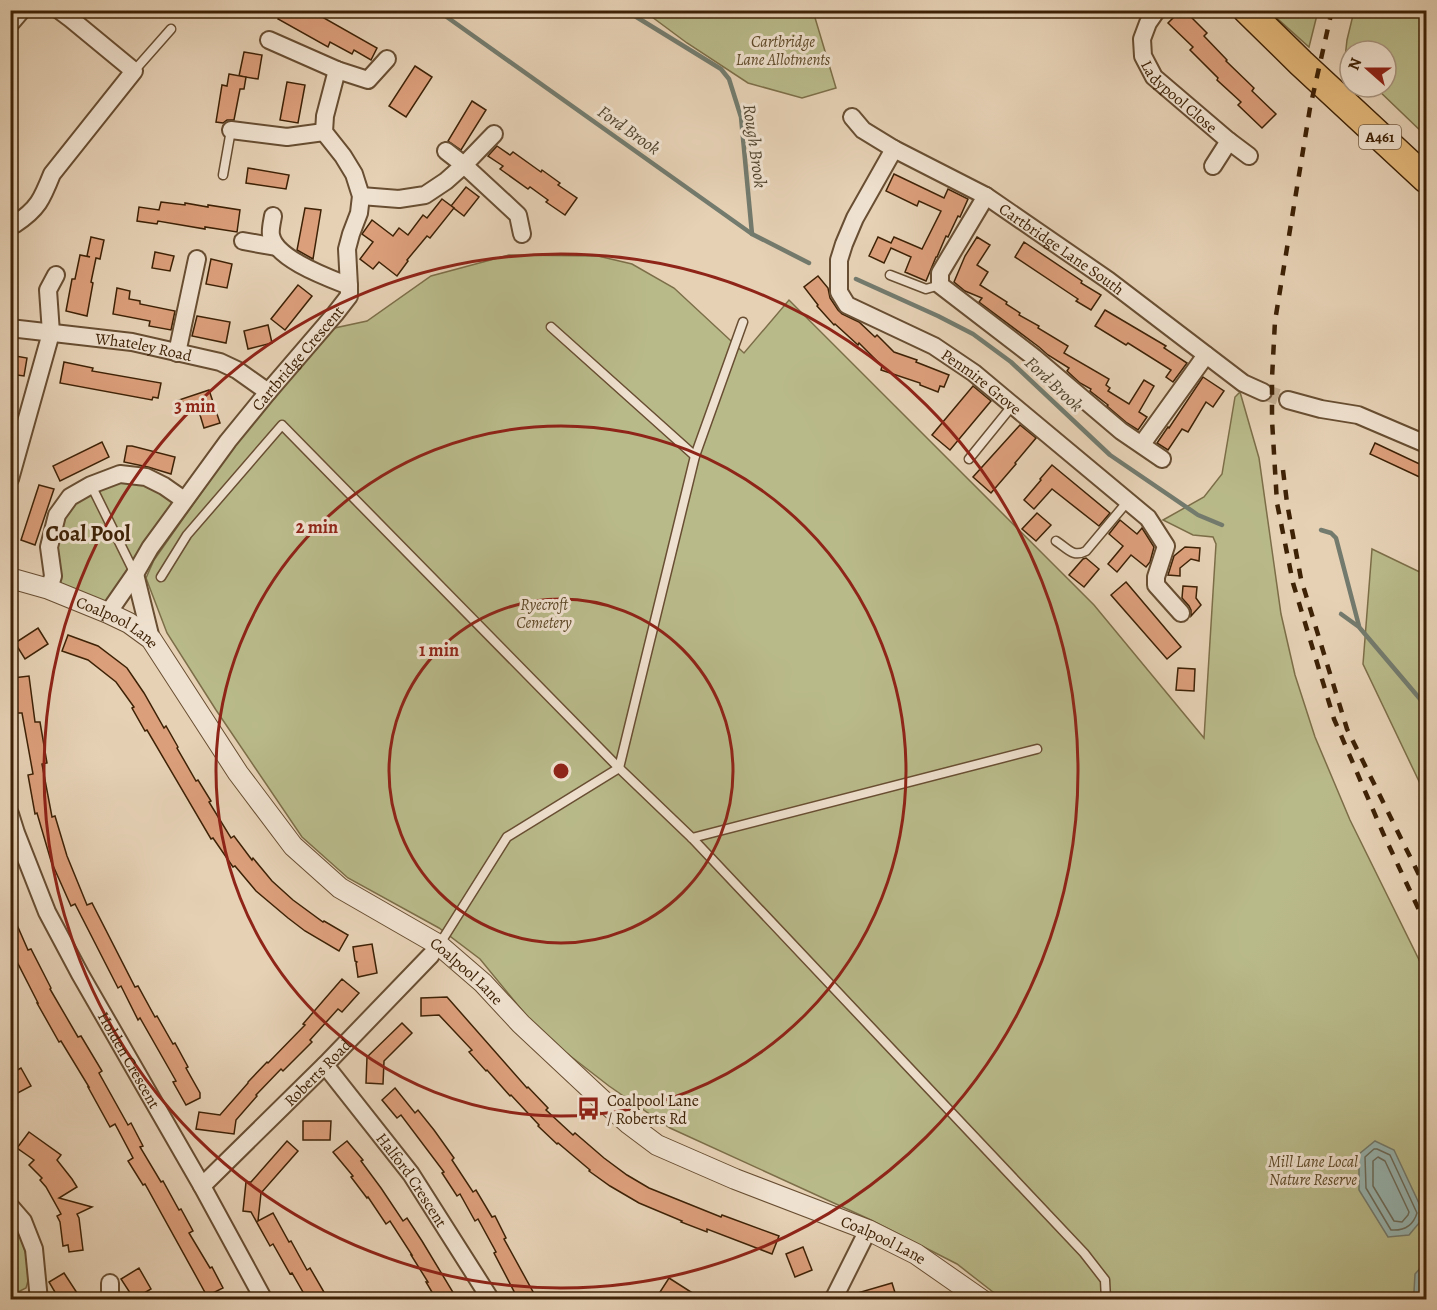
<svg xmlns="http://www.w3.org/2000/svg" width="1437" height="1310" font-family="Alegreya,serif">
<style>
.green{fill:#b9ba8a;stroke:#7c6e48;stroke-width:1.5}
.water{fill:#97b6b3;stroke:#737b6e;stroke-width:1.5}
.lines{fill:none;stroke-linecap:round;stroke-linejoin:round}
.shore{stroke:#6a6c5c;stroke-width:1.5}
.stream{stroke:#737b6e;stroke-width:4.5}
.building{fill:#dc9f7b;stroke:#3e2206;stroke-width:1.5}
.minor-tunnel{stroke:#c4ae92;stroke-width:16;stroke-dasharray:16 8;stroke-linecap:butt}
.service-casing{stroke:#684e32;stroke-width:11}
.minor-casing{stroke:#684e32;stroke-width:20}
.tertiary-casing{stroke:#684e32;stroke-width:22}
.trunk-casing{stroke:#3e2206;stroke-width:30}
.service{stroke:#efe1cf;stroke-width:8}
.minor{stroke:#efe1cf;stroke-width:16}
.tertiary{stroke:#efe1cf;stroke-width:20}
.trunk{stroke:#e3b87a;stroke-width:27}
.rail{stroke:#3e2206;stroke-width:4.5;stroke-dasharray:10 10;stroke-linecap:butt}
.ring{fill:none;stroke:#8f2418;stroke-width:3}
.labels{text-anchor:middle;stroke-width:6;stroke-linejoin:round;paint-order:stroke}
.shield{fill:#efe1cf;stroke:#735b42;stroke-width:1.5}
.shield-label{font-size:15px;font-weight:bold;fill:#3e2206}
.park-label{font-size:16px;font-style:italic;fill:#5d4827;stroke:#efe1cf}
.street-label{font-size:16px;fill:#3e2206;stroke:#efe1cf}
.poi-label{font-size:16px;fill:#3e2206;stroke:#efe1cf;text-anchor:start}
.water-label{font-size:18px;font-style:italic;fill:#544731;stroke:#efe1cf}
.district-label{font-size:22px;font-weight:bold;fill:#3e2206;stroke:#efe1cf}
.centre{fill:#8f2418;stroke:#efe1cf;stroke-width:3}
.ring-label{font-size:18px;text-anchor:middle;font-weight:bold;fill:#8f2418;stroke:#efe1cf;stroke-width:6;stroke-linejoin:round;paint-order:stroke}
</style>
<rect width="100%" height="100%" fill="#e6d1b5"/>
<filter id="stains"><feTurbulence type="fractalNoise" baseFrequency=".00333" numOctaves="4"/><feColorMatrix values="0 0 0 0 .2 0 0 0 0 .09 0 0 0 0 .02 0 0 0 .5 -.17"/></filter>
<radialGradient id="worn" r=".72"><stop offset=".6" stop-color="#630" stop-opacity="0"/><stop offset="1" stop-color="#630" stop-opacity=".3"/></radialGradient>
<g class="green">
<path d="M644 11H813L836 88 802 98 748 83 687 43Z"/>
<path d="M1269 11H1318L1309 47Z"/>
<path d="M1354 11H1426V136L1375 87H1386V51H1350V63L1345 58 1347 40Z"/>
<path d="M509 255 598 256 632 264 674 288 744 353 789 300 1094 605 1204 738 1216 544 1213 537 1193 535 1163 520 1204 497 1222 474 1235 397 1240 392 1259 458 1281 614 1295 675 1315 737 1350 820 1426 974V1299H1002L957 1264 871 1220 670 1128 609 1086 560 1048 530 1020 480 959 439 928 348 878 302 837 216 710 167 633 146 578 154 560 242 435 330 329 367 321 431 276Z"/>
<path d="M121 478 145 481 175 500 105 607 56 588 54 547 61 517 73 500Z"/>
<path d="M1372 549 1426 575V796L1363 664Z"/>
<path d="M10 1220C20 1230 29 1261 29 1274 29 1279 27 1284 26 1288L18 1292 11 1290Z"/>
</g>
<g class="water">
<path d="M1375 1141 1394 1150 1425 1216 1409 1235 1388 1237 1359 1190V1154Z"/>
<path d="M1426 1262V1299H1418L1414 1292 1415 1274Z"/>
</g>
<g class="lines">
<g class="shore">
<path d="M1374 1149H1377L1390 1155 1417 1213C1413 1226 1404 1231 1391 1230L1366 1188 1365 1157Z"/>
<path d="M1378 1157 1385 1161 1409 1212 1408 1215 1402 1222 1394 1221 1373 1186V1161Z"/>
</g>
<g class="stream">
<path d="M437 10 752 234 809 263"/>
<path d="M625 10 721 69 729 79 741 117 752 234"/>
<path d="M856 279 938 316 973 334 1011 362 1110 455 1198 515 1222 525"/>
<path d="M1321 530 1331 533 1336 538 1359 626"/>
<path d="M1341 614 1359 627 1426 706"/>
</g>
</g>
<g class="building">
<path d="M283 10H310L377 48 371 60 354 50 352 54 330 42 328 47 278 19Z"/>
<path d="M1181 10H1184L1207 33 1204 36 1227 60 1226 61 1254 88 1252 91 1276 114 1262 128 1238 105 1241 102 1217 80 1218 78 1190 50 1193 47 1168 23Z"/>
<path d="M244 52 262 55 258 79 239 76Z"/>
<path d="M415 66 432 77 406 117 389 106Z"/>
<path d="M229 74 246 77 244 89H240L234 120H227L223 123 216 122 222 85 227 86Z"/>
<path d="M287 82 305 85 298 123 280 120Z"/>
<path d="M472 101 486 110 461 150 448 141Z"/>
<path d="M497 146 510 155 513 152 541 172 542 170 560 183 558 185 577 198 565 215 546 202 548 200 530 187 528 189 500 169 503 166 488 156Z"/>
<path d="M248 168 289 175 286 189 246 183Z"/>
<path d="M894 174 944 198 948 189 968 199 960 217 958 216 948 237 946 236 937 257H936L926 281 905 272 911 257 891 248 884 263 869 256 878 237 891 243 894 237 922 249 941 211 919 201 917 206 886 191Z"/>
<path d="M466 187 479 197 464 216 451 206Z"/>
<path d="M442 199 454 208 430 238 427 236 407 260 408 261 397 276 379 262 373 269 360 259 373 242 362 234 372 220 393 236 399 228 408 235 423 215 427 218Z"/>
<path d="M161 202 185 205V203L208 207V205L240 210 237 232 205 227V229L158 221 157 224 137 221 139 207 159 210Z"/>
<path d="M305 208 321 210 313 259 297 250Z"/>
<path d="M91 237 104 240 100 259 96 258 91 282 93 283 87 316 66 311 72 279H75L80 255 90 257 87 256Z"/>
<path d="M977 237 990 245 977 265 988 272 980 285 1007 302 1006 304 1020 313 1019 315 1039 326 1038 328 1068 346 1064 353 1109 379 1106 385 1110 388 1108 391 1129 404 1144 380 1154 386 1139 412 1147 417 1138 430 1127 423 1107 406 1108 405 1090 391 1091 389 1080 383 1067 371 1069 368 1048 355 1039 347 979 302 982 298 965 291 954 282 965 256Z"/>
<path d="M1024 242 1082 281 1081 283 1101 295 1091 310 1076 301 1078 299 1015 257Z"/>
<path d="M155 252 174 256 170 271 152 268Z"/>
<path d="M211 259 232 264 227 288 206 284Z"/>
<path d="M818 276 828 288 830 298 838 310 842 314 859 322 875 337 877 335 894 352 917 360 916 362 949 375 944 387 940 386 938 392 920 385V383L881 370 882 366 859 343 858 345 835 324 834 325 817 306 818 305 804 287Z"/>
<path d="M298 285 312 296 285 330 271 319Z"/>
<path d="M117 288 130 291 129 299 140 301V304L175 311 171 330 149 326 150 321 113 314Z"/>
<path d="M1105 310 1166 346 1164 348 1187 363 1173 382 1166 377 1171 370 1128 343 1126 345 1095 326Z"/>
<path d="M197 316 230 322 226 343 192 336Z"/>
<path d="M268 325 272 343 248 349 244 331Z"/>
<path d="M10 355 27 358 24 376 10 374Z"/>
<path d="M64 362 93 368 92 371 161 383 158 398 153 397 152 400 60 383Z"/>
<path d="M1203 377 1224 391 1213 407 1206 402 1188 432 1182 429 1168 450 1157 443 1168 427 1169 428Z"/>
<path d="M973 386 991 401 950 450 932 435Z"/>
<path d="M209 390 220 423 204 428 197 405 176 401Z"/>
<path d="M1020 425 1036 438 1015 463 1016 464 991 493 973 477Z"/>
<path d="M102 442 109 457 60 481 53 466Z"/>
<path d="M1375 443 1426 467V480L1370 454Z"/>
<path d="M127 446H132L175 457 171 474 148 467 124 462Z"/>
<path d="M1052 465 1110 513 1099 526 1052 489 1034 509 1024 500 1041 480 1040 479Z"/>
<path d="M39 485 54 489 35 545 21 540Z"/>
<path d="M1037 513 1051 525 1036 541 1022 529Z"/>
<path d="M1120 520 1137 534 1142 528 1154 547 1150 562 1146 567 1131 555 1117 572 1108 564 1123 546 1109 534Z"/>
<path d="M1185 547 1200 548 1199 561 1191 559 1180 568V576L1168 575 1174 556Z"/>
<path d="M1086 558 1099 569 1084 587 1069 575 1083 559Z"/>
<path d="M1126 582 1181 647 1167 659 1111 595Z"/>
<path d="M1183 586 1197 587 1196 598 1201 605 1191 616V610L1189 606 1182 598Z"/>
<path d="M38 628 48 644 25 659 15 643Z"/>
<path d="M68 635 98 646 127 668 144 693 164 728 166 726 178 747 177 748 196 781 198 780 211 801 209 802 231 838 234 836 252 860 253 858 272 881 293 900 323 922 324 921 348 935 339 951 305 931 288 918 256 891 235 866 233 867 213 838 211 839 147 730 145 731 132 708 134 707 116 682 88 660 62 651Z"/>
<path d="M1178 668 1195 669 1194 691 1176 690Z"/>
<path d="M29 676 35 722H40L47 763 42 764 52 817 55 816 67 856 87 905 92 903 135 987 138 986 155 1017 157 1016 173 1044 175 1043 188 1067 186 1068 200 1093V1098L186 1105 173 1082 176 1081 140 1018 138 1020 121 986 118 988 75 904 71 906 51 861 37 813 35 814 28 775 33 774 22 713H17L13 678Z"/>
<path d="M10 909 28 950 31 949 51 988 50 989 78 1037 81 1036 102 1071 99 1073 128 1125 131 1123 143 1146 140 1147 161 1182 163 1181 179 1210 181 1209 193 1231 189 1233 210 1268 212 1267 223 1288 207 1296 145 1184 143 1185 128 1161 133 1158 115 1124 110 1127 88 1087H89L61 1041 59 1042 37 1003H38L10 948Z"/>
<path d="M372 944 377 973 358 977 356 963 357 962 355 961 353 947Z"/>
<path d="M342 979 359 993 342 1012 338 1009 310 1040 312 1042 283 1071 281 1069 256 1095 257 1096 236 1120 234 1134 196 1129 199 1112 220 1115 248 1083V1082L267 1062 268 1063 305 1025 303 1024Z"/>
<path d="M447 997 527 1088 528 1087 548 1108 546 1110 573 1135 575 1133 604 1158 627 1175 649 1188 721 1217 722 1215 779 1236 772 1254 707 1229V1232L681 1222 682 1221 639 1203 610 1186 589 1171 590 1170 558 1143 557 1144 538 1126 539 1125 511 1095 510 1096 487 1070 486 1071 469 1052 472 1050 439 1015 421 1016V998Z"/>
<path d="M402 1023 412 1033 384 1061 383 1084 366 1083 367 1057Z"/>
<path d="M21 1068 31 1086 10 1097V1074Z"/>
<path d="M395 1088 415 1113 418 1110 434 1130 454 1158 452 1160 473 1192 476 1190 492 1217 495 1216 506 1238 504 1239 537 1299H518L494 1253 496 1252 478 1219 475 1221 460 1194 457 1196 442 1173 444 1172 401 1115 397 1118 382 1100Z"/>
<path d="M303 1121H331L330 1140H303Z"/>
<path d="M29 1132 61 1155 57 1160 72 1179 77 1187 59 1198 92 1207 77 1214 79 1218 83 1250 69 1252 68 1245 63 1246 60 1222 57 1216 61 1214 46 1187 40 1180 42 1178 29 1165 34 1160 17 1148Z"/>
<path d="M287 1141 298 1151 261 1193 258 1221 273 1213 289 1242 291 1241 307 1270 310 1268 328 1299H307L292 1273 290 1274 273 1244 270 1246 251 1212 243 1211 246 1182H251Z"/>
<path d="M347 1141 363 1160 361 1161 381 1188 403 1221 407 1218 422 1241 457 1299H436L426 1282H428L411 1255H412L390 1221 386 1224 368 1197 367 1198 351 1177 353 1176 333 1152Z"/>
<path d="M803 1247 812 1270 795 1277 786 1254Z"/>
<path d="M139 1268 151 1289 134 1299 121 1279Z"/>
<path d="M64 1273 81 1299H59L49 1282Z"/>
<path d="M669 1278 702 1299H671L660 1292Z"/>
<path d="M892 1283 897 1299H846L847 1296Z"/>
</g>
<g class="lines">
<path class="minor-tunnel" d="M1263 392 1288 400"/>
<defs>
<g id="service">
<path d="M134 71 171 29"/>
<path d="M223 175 231 130"/>
<path d="M890 275 926 289 940 285"/>
<path d="M551 327 695 456"/>
<path d="M969 459 1012 406"/>
<path d="M91 485 135 574"/>
<path d="M1056 541C1067 548 1073 558 1086 551L1128 501"/>
<path d="M161 577 187 535 282 425 619 768 692 838 1084 1253 1105 1280 1106 1300"/>
<path d="M692 838 1037 749"/>
<path d="M439 945 507 837 619 768 695 456 743 322"/>
</g>
<g id="minor">
<path id="s1" d="M1157 10 1148 23 1142 39 1143 56 1154 77 1229 141 1249 156"/>
<path d="M10 24 22 10"/>
<path d="M269 40 337 70 368 80 387 59"/>
<path id="s2" d="M852 117 863 130 894 149 986 196 1108 280 1243 383 1263 392"/>
<path d="M231 130 287 137 324 132"/>
<path id="s3" d="M894 149 855 218 844 244 839 260V292L847 305 934 346 974 373 1148 518 1166 546 1156 577V585L1181 613"/>
<path d="M446 151 464 165 518 215 522 234"/>
<path d="M1213 166 1229 141"/>
<path d="M361 196 399 199 425 195 446 181 464 165 494 134"/>
<path d="M986 196 940 273V285L1035 358 1121 431 1162 459"/>
<path d="M273 216C272 222 270 230 271 235 275 259 329 278 349 286"/>
<path d="M10 223 15 224C38 209 42 199 52 174L134 71 71 19 59 10"/>
<path d="M243 241 276 247"/>
<path id="s4" d="M10 328 132 342 220 362 237 370 268 392"/>
<path d="M177 353 197 259"/>
<path d="M1288 400 1321 409 1358 415 1426 444"/>
<path d="M1142 444 1206 355"/>
<path d="M10 479 51 333 48 290 56 275"/>
<path d="M135 574 151 639"/>
<path d="M49 589 53 576 49 547 57 515 70 497 91 485 120 474 146 477 164 486 184 500"/>
<path id="s5" d="M108 613 135 574 150 548 228 441 268 392 335 314 349 296V286L347 249 351 234 359 213 361 196 354 174 343 156 324 132 325 116 337 70"/>
<path id="s6" d="M10 814 16 833 47 912 80 974 202 1186 264 1300"/>
<path id="s7" d="M325 1065 411 1174 491 1300"/>
<path id="s8" d="M202 1186 325 1065 431 955"/>
<path d="M10 1206 23 1221 34 1249 39 1300"/>
<path d="M110 1283V1300"/>
<path d="M833 1300 868 1230"/>
</g>
<g id="tertiary">
<path id="s9" d="M10 578 49 589 108 613 129 623 151 639 238 773 293 846 340 888 439 945 483 983 521 1024 599 1097 629 1124 657 1145 735 1179 868 1230 916 1254 982 1300"/>
</g>
<path id="trunk" d="M1247 10 1301 63 1426 179"/>
</defs>
<use href="#service" class="service-casing"/>
<use href="#minor" class="minor-casing"/>
<use href="#tertiary" class="tertiary-casing"/>
<use href="#trunk" class="trunk-casing"/>
<use href="#service" class="service"/>
<use href="#minor" class="minor"/>
<use href="#tertiary" class="tertiary"/>
<use href="#trunk" class="trunk"/>
<g class="rail">
<path d="M1332 10 1310 108 1275 321 1272 378V420L1277 503 1293 583 1334 719 1383 833 1426 925"/>
<path d="M1283 470 1287 503 1301 579 1347 729 1426 889"/>
</g>
</g>
<g class="ring">
<circle cx="561" cy="771" r="172"/>
<circle cx="561" cy="771" r="345"/>
<circle cx="561" cy="771" r="517"/>
</g>
<defs>
<symbol id="bus-bare" viewBox="-9 -9 18 18"><path d="M-5-6H5V4H4V6H2V4H-2V6H-4V4H-5ZM-3.5-4V0h7V-4ZM-3.5 1.2v1.5H-2V1.2ZM2 1.2v1.5H3.5V1.2Z" fill="#8f2418" stroke="#efe1cf" stroke-width="2.5" paint-order="stroke"/></symbol>
</defs>
<g fill-rule="evenodd">
<use href="#bus-bare" x="572" y="1092" width="33" height="33"/>
</g>
<g class="labels">
<rect class="shield" x="1359" y="125" width="42" height="24" rx="4.5"/>
<g class="shield-label">
<text x="1380" y="142">A461</text>
</g>
<g class="park-label">
<text x="783" y="47">Cartbridge<tspan x="783" dy="18">Lane Allotments</tspan></text>
<text x="544" y="610">Ryecroft<tspan x="544" dy="18">Cemetery</tspan></text>
<text x="1313" y="1167">Mill Lane Local<tspan x="1313" dy="18">Nature Reserve</tspan></text>
</g>
<g class="street-label">
<text dy="6" stroke="none"><textPath href="#s1" startOffset="105">Ladypool Close</textPath></text>
<text dy="6" stroke="none"><textPath href="#s2" startOffset="249">Cartbridge Lane South</textPath></text>
<text dy="6" stroke="none"><textPath href="#s4" startOffset="135">Whateley Road</textPath></text>
<text dy="6" stroke="none"><textPath href="#s5" startOffset="318">Cartbridge Crescent</textPath></text>
<text dy="6" stroke="none"><textPath href="#s3" startOffset="327">Penmire Grove</textPath></text>
<text dy="6" stroke="none"><textPath href="#s9" startOffset="117">Coalpool Lane</textPath></text>
<text dy="6" stroke="none"><textPath href="#s9" startOffset="621">Coalpool Lane</textPath></text>
<text dy="6" stroke="none"><textPath href="#s6" startOffset="274">Holden Crescent</textPath></text>
<text dy="6" stroke="none"><textPath href="#s8" startOffset="162">Roberts Road</textPath></text>
<text dy="6" stroke="none"><textPath href="#s7" startOffset="144">Halford Crescent</textPath></text>
<text dy="6" stroke="none"><textPath href="#s9" startOffset="1125">Coalpool Lane</textPath></text>
</g>
<g class="poi-label">
<text x="607" y="1106">Coalpool Lane<tspan x="607" dy="18">/ Roberts Rd</tspan></text>
</g>
<g class="water-label">
<text transform="translate(629 130) rotate(35)" y="6">Ford Brook</text>
<text transform="translate(755 146) rotate(82)" y="6">Rough Brook</text>
<text transform="translate(1054 384) rotate(43)" y="6">Ford Brook</text>
</g>
<g class="district-label">
<text x="88" y="541">Coal Pool</text>
</g>
</g>
<circle cx="561" cy="771" r="9" class="centre"/>
<g class="ring-label">
<text x="195" y="412">3 min</text>
<text x="317" y="533">2 min</text>
<text x="439" y="656">1 min</text>
</g>
<rect width="1437" height="1310" fill="none" stroke="#e6d1b5" stroke-width="36"/>
<rect x="12" y="12" width="1413" height="1286" fill="none" stroke="#3e2206" stroke-width="3"/>
<rect x="18" y="18" width="1401" height="1274" fill="none" stroke="#3e2206" stroke-width="1.5"/>
<g transform="translate(1368 69) rotate(291)"><circle r="28" fill="#efe1cf" stroke="#a8957f" stroke-width="1.5"/>
<path d="M0-4.5L10 22L0 15L-10 22Z" fill="#8f2418"/>
<text y="-9" font-size="16" font-weight="bold" text-anchor="middle" fill="#3e2206">N</text>
</g>
<rect width="100%" height="100%" filter="url(#stains)"/>
<rect width="100%" height="100%" fill="url(#worn)"/>
</svg>
